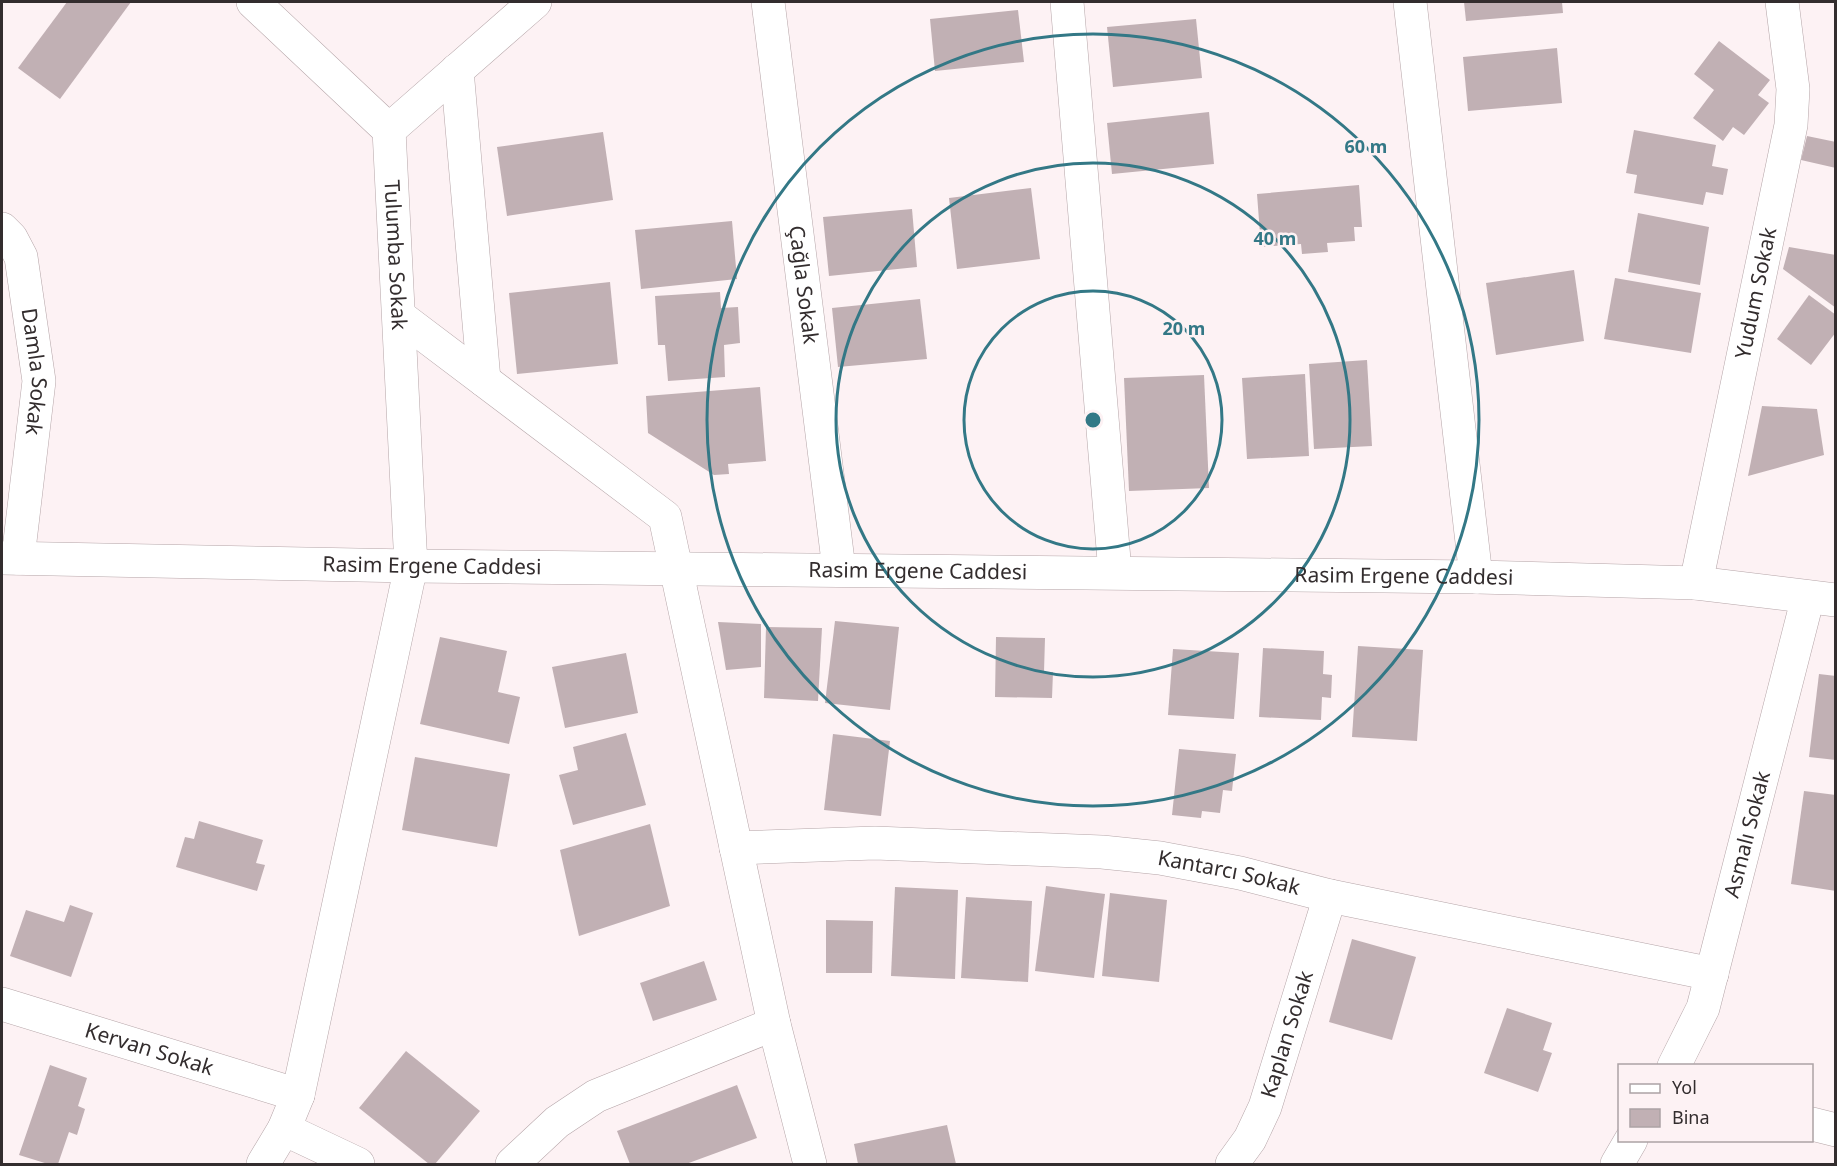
<svg xmlns="http://www.w3.org/2000/svg" width="1837" height="1166" font-family="'Noto Sans',sans-serif">
<style>
.building{fill:#c1b0b4}
.lines{fill:none;stroke-linecap:round;stroke-linejoin:round}
.minor-casing{stroke:#b5a5a8;stroke-width:34}
.major-casing{stroke:#b5a5a8;stroke-width:34}
.minor{stroke:#fff;stroke-width:33}
.major{stroke:#fff;stroke-width:33}
.ring{fill:none;stroke:#337886;stroke-width:3}
.labels{text-anchor:middle;stroke-width:5;stroke-linejoin:round;paint-order:stroke}
.street-label{font-size:21px;fill:#332d2e;stroke:#fdf2f4}
.centre{fill:#337886;stroke:#fdf2f4;stroke-width:3}
.ring-label{font-size:18px;text-anchor:middle;font-weight:bold;fill:#337886;stroke:#fdf2f4;stroke-width:5;stroke-linejoin:round;paint-order:stroke}
</style>
<rect width="100%" height="100%" fill="#fdf2f4"/>
<g class="building">
<path d="M67 2H131L60 99 18 68Z"/>
<path d="M1464 2H1562L1563 13 1466 21Z"/>
<path d="M1018 10 1024 62 935 71 930 19Z"/>
<path d="M1196 19 1202 78 1113 87 1107 27Z"/>
<path d="M1719 41 1770 80 1758 95 1769 103 1744 135 1733 127 1723 141 1693 118 1714 90 1694 74Z"/>
<path d="M1557 48 1562 103 1468 111 1463 57Z"/>
<path d="M1209 112 1214 164 1112 174 1107 123Z"/>
<path d="M1634 130 1716 145 1712 166 1728 169 1723 195 1706 192 1703 205 1634 193 1637 175 1626 173Z"/>
<path d="M603 132 613 200 507 216 497 147Z"/>
<path d="M1807 136 1836 142V168L1801 160Z"/>
<path d="M1359 185 1362 227H1354L1355 241 1327 243 1328 252 1302 254 1301 244 1261 247 1257 194Z"/>
<path d="M1031 188 1040 259 957 269 949 198Z"/>
<path d="M912 209 917 267 829 276 823 217Z"/>
<path d="M1638 213 1709 227 1700 285 1628 272Z"/>
<path d="M732 221 737 279 641 289 635 230Z"/>
<path d="M1789 247 1836 255V308L1783 269Z"/>
<path d="M1574 270 1584 341 1496 355 1486 283Z"/>
<path d="M1615 278 1701 293 1691 353 1604 339Z"/>
<path d="M610 282 618 364 517 374 509 293Z"/>
<path d="M720 292 721 308 738 307 740 343 724 345 725 377 668 381 665 345H658L655 296Z"/>
<path d="M1809 295 1836 315V332L1811 365 1777 339Z"/>
<path d="M920 299 927 359 838 367 832 308Z"/>
<path d="M1367 360 1372 446 1314 449 1309 364Z"/>
<path d="M1305 374 1309 456 1247 459 1242 378Z"/>
<path d="M1204 375 1209 488 1129 491 1124 378Z"/>
<path d="M760 387 766 461 728 464 729 474 714 475 648 433 646 396Z"/>
<path d="M1762 406 1817 409 1824 455 1748 476Z"/>
<path d="M835 621 899 627 890 710 825 703Z"/>
<path d="M718 622 761 624V667L726 670Z"/>
<path d="M766 627 822 628 818 701 764 698Z"/>
<path d="M440 637 507 651 498 692 520 697 509 744 420 724Z"/>
<path d="M996 637 1045 638 1044 672H1053L1052 698 995 697Z"/>
<path d="M1358 646 1423 650 1417 741 1352 737Z"/>
<path d="M1263 648 1324 651 1323 674 1332 675 1331 698 1322 697 1321 720 1259 717Z"/>
<path d="M1173 649 1239 653 1234 719 1168 715Z"/>
<path d="M626 653 638 713 565 728 552 667Z"/>
<path d="M1819 674 1836 676V760L1809 757Z"/>
<path d="M626 733 646 805 573 825 559 775 578 770 573 747Z"/>
<path d="M833 734 890 741 881 816 824 810Z"/>
<path d="M1179 749 1236 754 1232 791 1223 790 1220 813 1202 811 1201 818 1172 815Z"/>
<path d="M415 757 510 774 497 847 402 830Z"/>
<path d="M1804 791 1836 795V891L1791 884Z"/>
<path d="M199 821 263 840 256 863 265 865 257 891 176 867 185 837 194 839Z"/>
<path d="M650 824 670 906 579 936 560 850Z"/>
<path d="M1046 886 1105 894 1094 978 1035 971Z"/>
<path d="M895 887 958 890 955 979 891 976Z"/>
<path d="M1110 893 1167 900 1159 982 1102 976Z"/>
<path d="M966 897 1032 901 1028 982 961 978Z"/>
<path d="M70 905 93 913 71 977 10 956 26 910 64 922Z"/>
<path d="M826 920 873 921 872 973H826Z"/>
<path d="M1352 939 1416 957 1392 1040 1329 1022Z"/>
<path d="M704 961 717 1000 653 1021 640 983Z"/>
<path d="M1507 1008 1552 1023 1543 1050 1552 1053 1538 1092 1484 1073Z"/>
<path d="M406 1051 480 1111 435 1164H429L359 1108Z"/>
<path d="M50 1065 87 1078 78 1106 85 1109 77 1135 69 1132 58 1164H48L19 1155Z"/>
<path d="M737 1085 757 1138 686 1164H630L617 1131Z"/>
<path d="M947 1125 956 1164H858L854 1144Z"/>
</g>
<g class="lines">
<defs>
<g id="minor">
<path id="s1" d="M253 2 389 130 411 566 298 1095 284 1129 263 1164"/>
<path id="s2" d="M768 2 839 569"/>
<path d="M1067 2 1115 572"/>
<path d="M1410 2 1476 577"/>
<path d="M457 70 484 380"/>
<path d="M389 130 535 2"/>
<path id="s3" d="M2 229 11 238 21 257 39 381 18 558"/>
<path d="M399 316 665 517 774 1024 810 1164"/>
<path id="s4" d="M1696 583 1791 125 1793 89 1782 2"/>
<path id="s5" d="M736 848 875 843 1102 852 1160 858 1240 873 1330 896 1712 974"/>
<path id="s6" d="M2 1004 298 1095"/>
<path id="s7" d="M1674 1066 1703 1008 1808 597"/>
<path d="M1812 1124 1836 1130"/>
<path d="M284 1129 358 1164"/>
<path d="M512 1164 557 1122 596 1096 774 1024"/>
<path id="s8" d="M1232 1164 1250 1139 1265 1107 1330 896"/>
<path d="M1617 1164 1631 1140"/>
</g>
<g id="major">
<path id="s9" d="M2 558 411 566 1476 577 1696 583 1836 600"/>
</g>
</defs>
<use href="#minor" class="minor-casing"/>
<use href="#major" class="major-casing"/>
<use href="#minor" class="minor"/>
<use href="#major" class="major"/>
</g>
<g class="ring">
<circle cx="1093" cy="420" r="129"/>
<circle cx="1093" cy="420" r="257"/>
<circle cx="1093" cy="420" r="386"/>
</g>
<g class="labels">
<g class="street-label">
<text dy="7" stroke="none"><textPath href="#s1" startOffset="312">Tulumba Sokak</textPath></text>
<text dy="7" stroke="none"><textPath href="#s2" startOffset="285">Çağla Sokak</textPath></text>
<text dy="7" stroke="none"><textPath href="#s4" startOffset="296">Yudum Sokak</textPath></text>
<text dy="7" stroke="none"><textPath href="#s3" startOffset="150">Damla Sokak</textPath></text>
<text dy="7" stroke="none"><textPath href="#s9" startOffset="430">Rasim Ergene Caddesi</textPath></text>
<text dy="7" stroke="none"><textPath href="#s9" startOffset="916">Rasim Ergene Caddesi</textPath></text>
<text dy="7" stroke="none"><textPath href="#s9" startOffset="1402">Rasim Ergene Caddesi</textPath></text>
<text dy="7" stroke="none"><textPath href="#s7" startOffset="244">Asmalı Sokak</textPath></text>
<text dy="7" stroke="none"><textPath href="#s5" startOffset="495">Kantarcı Sokak</textPath></text>
<text dy="7" stroke="none"><textPath href="#s8" startOffset="142">Kaplan Sokak</textPath></text>
<text dy="7" stroke="none"><textPath href="#s6" startOffset="154">Kervan Sokak</textPath></text>
</g>
</g>
<circle cx="1093" cy="420" r="9" class="centre"/>
<g class="ring-label">
<text x="1366" y="153">60 m</text>
<text x="1275" y="245">40 m</text>
<text x="1184" y="335">20 m</text>
</g>
<rect width="1837" height="1166" fill="none" stroke="#332d2e" stroke-width="6"/>
<rect x="1618" y="1064" width="195" height="78" fill="#fdf2f4" stroke="#aca3a5" stroke-width="1.5"/>
<rect x="1630" y="1084" width="30" height="9" fill="#ffffff" stroke="#aca3a5" stroke-width="1.5"/>
<text x="1672" y="1094" font-size="18" fill="#332d2e">Yol</text>
<rect x="1630" y="1109" width="30" height="18" fill="#c1b0b4" stroke="#aca3a5" stroke-width="1.5"/>
<text x="1672" y="1124" font-size="18" fill="#332d2e">Bina</text>
</svg>
